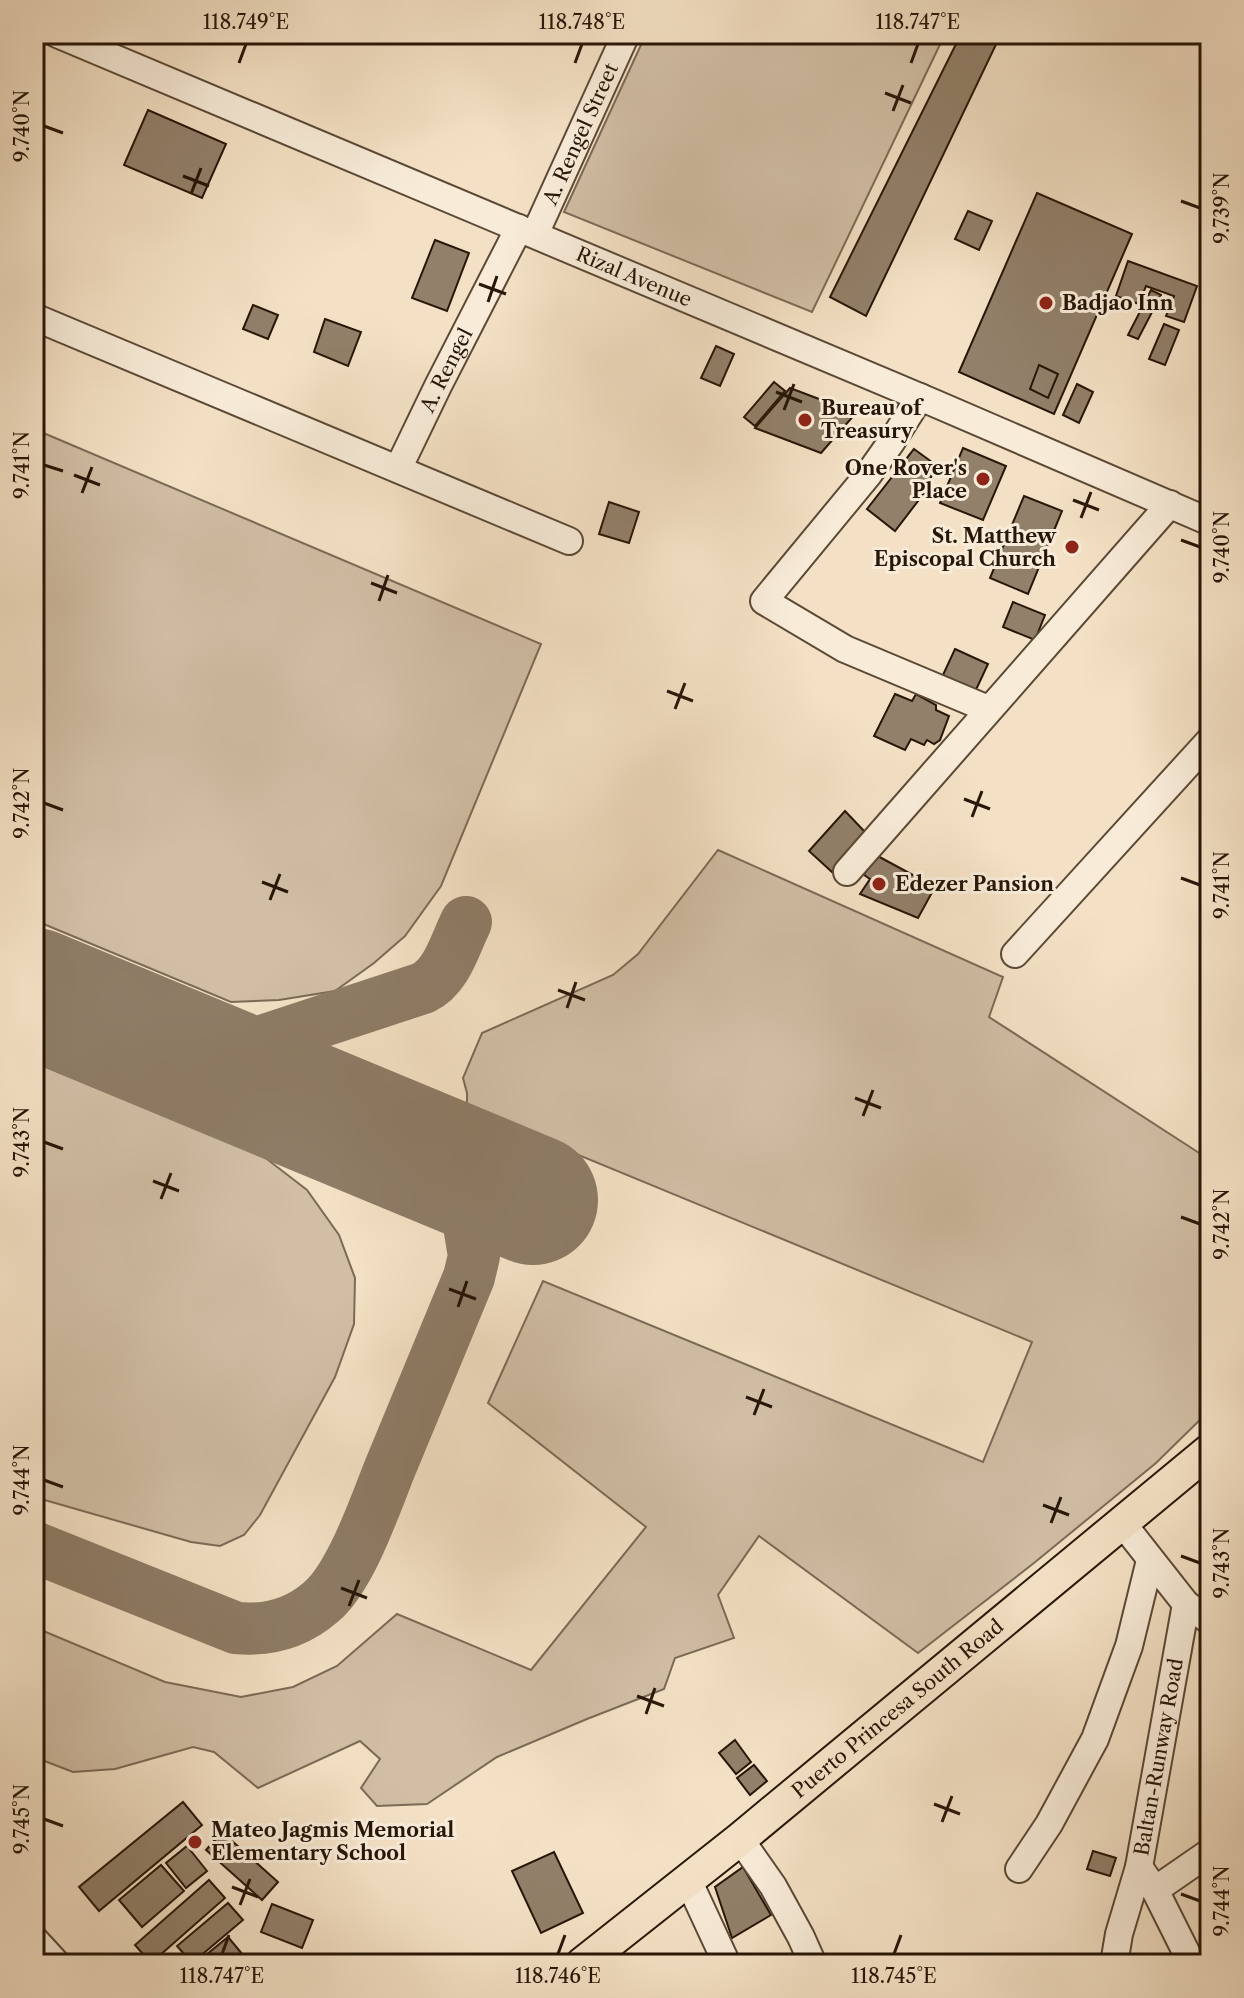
<svg xmlns="http://www.w3.org/2000/svg" width="1244" height="1998" font-family="'Libre Caslon Text',serif">
<style>
.green{fill:#d1bea5;stroke:#7c6a56;stroke-width:2}
.lines{fill:none;stroke-linecap:round;stroke-linejoin:round}
.taxiway{stroke:#8e7c66;stroke-width:52}
.runway{stroke:#8e7c66;stroke-width:130}
.building{fill:#92806a;stroke:#281607;stroke-width:2}
.minor-casing{stroke:#5b4936;stroke-width:30}
.major-casing{stroke:#281607;stroke-width:36}
.minor{stroke:#f8ecd9;stroke-width:26}
.major{stroke:#f4e1c5;stroke-width:32}
.ticks{fill:none;stroke:#281607;stroke-width:3}
.poi-dot{fill:#8f2418;stroke:#f8ecd9;stroke-width:3}
.labels{text-anchor:middle;stroke-width:6;stroke-linejoin:round;paint-order:stroke}
.street-label{font-size:20px;fill:#281607;stroke:#f8ecd9}
.poi-label{font-size:20px;font-weight:bold;fill:#281607;stroke:#f8ecd9;text-anchor:start}
.neatline{fill:none;stroke:#281607;stroke-width:3}
.ticks-label{font-size:20px;text-anchor:middle;fill:#281607}
</style>
<rect width="100%" height="100%" fill="#f4e1c5"/>
<filter id="stains"><feTurbulence type="fractalNoise" baseFrequency=".0025" numOctaves="4"/><feColorMatrix values="0 0 0 0 .2 0 0 0 0 .09 0 0 0 0 .02 0 0 0 .5 -.17"/></filter>
<radialGradient id="worn" r=".72"><stop offset=".6" stop-color="#630" stop-opacity="0"/><stop offset="1" stop-color="#630" stop-opacity=".3"/></radialGradient>
<g class="green">
<path d="M646 34H945L812 312 564 212Z"/>
<path d="M34 429 541 644 441 886 405 936 374 963 335 991 279 1000 231 1002 34 920Z"/>
<path d="M718 850 1003 977 989 1017 1210 1160V1410L1156 1463 1034 1563 918 1653 759 1536 718 1595 734 1638 675 1658 664 1689 587 1719 497 1757 427 1804 377 1806 361 1788 380 1759 360 1741 258 1788 214 1752 193 1747 115 1769 73 1772 34 1757V1627L165 1682 241 1697 293 1687 337 1666 397 1614 531 1670 646 1527 488 1403 543 1281 983 1462 1032 1342 467 1109V1093L463 1078 482 1033 613 975 638 954Z"/>
<path d="M34 1062 263 1156 307 1190 339 1235 355 1278 354 1324 335 1377 260 1515 244 1535 220 1546 191 1542 34 1497Z"/>
</g>
<g class="lines">
<g class="taxiway">
<path d="M180 1053 221 1051 247 1046 423 988C447 977 455 944 466 922"/>
<path d="M34 1547 236 1628C268 1631 297 1623 321 1602 351 1577 375 1505 390 1468 416 1404 443 1341 469 1277L474 1256 467 1213 459 1196 430 1166 405 1147"/>
</g>
<path class="runway" d="M34 993 533 1200"/>
</g>
<g class="building">
<path d="M961 34H1001L866 316 830 297Z"/>
<path d="M148 110 226 144 202 198 124 165Z"/>
<path d="M1037 193 1132 234 1054 414 959 372Z"/>
<path d="M968 211 992 221 979 250 955 239Z"/>
<path d="M435 240 469 253 447 311 412 298Z"/>
<path d="M1128 261 1197 286 1184 322 1166 316 1174 296 1146 286 1139 304 1116 296Z"/>
<path d="M1151 290 1161 295 1138 339 1128 335Z"/>
<path d="M253 305 278 315 268 339 243 329Z"/>
<path d="M325 319 361 332 348 366 314 352Z"/>
<path d="M1164 324 1179 330 1165 365 1149 359Z"/>
<path d="M716 346 734 354 720 386 701 378Z"/>
<path d="M1039 365 1058 374 1048 398 1030 389Z"/>
<path d="M774 382 785 391 755 426 744 417Z"/>
<path d="M1077 384 1093 392 1079 423 1063 415Z"/>
<path d="M790 388 856 413 821 453 755 428Z"/>
<path d="M963 448 1006 466 983 520 940 503Z"/>
<path d="M914 449 936 465 925 492 895 531 867 509Z"/>
<path d="M1024 496 1062 511 1028 594 990 578Z"/>
<path d="M609 502 639 512 629 543 599 534Z"/>
<path d="M1013 602 1045 615 1035 640 1003 627Z"/>
<path d="M955 649 988 664 975 692 942 677Z"/>
<path d="M895 694 912 701 916 694 936 705V710L949 716 940 740 934 744 927 740 924 745 911 739 905 750 874 736Z"/>
<path d="M845 811 866 833 832 872 809 851Z"/>
<path d="M874 854 935 887 918 918 860 894 870 879 864 875Z"/>
<path d="M735 1740 751 1762 736 1774 719 1753Z"/>
<path d="M754 1765 767 1781 750 1795 737 1778Z"/>
<path d="M183 1802 202 1825 99 1911 79 1887Z"/>
<path d="M222 1832 278 1882 262 1900 206 1850Z"/>
<path d="M187 1846 207 1871 186 1888 166 1863Z"/>
<path d="M1093 1851 1116 1858 1110 1876 1087 1869Z"/>
<path d="M554 1852 583 1913 541 1933 512 1871Z"/>
<path d="M161 1865 184 1891 142 1927 119 1900Z"/>
<path d="M743 1867 771 1915 732 1938 715 1887Z"/>
<path d="M209 1880 225 1898 151 1963 135 1945Z"/>
<path d="M228 1903 243 1920 192 1963 177 1946Z"/>
<path d="M272 1904 313 1920 302 1948 261 1932Z"/>
<path d="M228 1937 248 1961 245 1964H195Z"/>
</g>
<g class="lines">
<defs>
<g id="minor">
<path id="s1" d="M57 34 934 403 1210 522"/>
<path id="s2" d="M535 234 626 34"/>
<path d="M34 317 569 541"/>
<path d="M920 397 892 441 868 475 764 601 845 649 988 709"/>
<path id="s3" d="M398 469 438 386 519 228"/>
<path d="M847 872 1170 504"/>
<path d="M1015 954 1210 740"/>
<path d="M1186 1604 1210 1621"/>
<path d="M740 1839 773 1886 801 1937 813 1964"/>
<path d="M1139 1867 1155 1890 1192 1964"/>
<path d="M1019 1869 1049 1824 1095 1739 1129 1646 1150 1560"/>
<path d="M688 1880 727 1964"/>
<path d="M1155 1890 1210 1852"/>
<path d="M34 1939 57 1964"/>
<path id="s4" d="M1114 1964 1119 1934 1139 1867 1186 1604 1123 1524"/>
</g>
<g id="major">
<path id="s5" d="M582 1964 740 1839 1210 1450"/>
</g>
</defs>
<use href="#minor" class="minor-casing"/>
<use href="#major" class="major-casing"/>
<use href="#minor" class="minor"/>
<use href="#major" class="major"/>
</g>
<path class="ticks" d="M239 63 246 44M575 63 582 44M911 63 918 44M885 93 911 103M893 111 903 85M44 126 63 133M183 176 209 186M191 194 201 168M1181 201 1200 208M479 284 506 294M488 302 497 276M776 392 802 402M784 410 794 384M44 465 63 471M74 475 100 485M82 493 92 467M1073 500 1099 510M1081 518 1091 492M1181 540 1200 547M371 583 397 593M379 601 388 575M667 691 693 701M675 709 685 683M964 799 990 809M44 803 63 810M972 817 982 791M1181 878 1200 885M262 882 288 892M270 900 280 874M558 990 585 1000M567 1008 576 982M855 1098 881 1108M863 1116 873 1090M44 1142 63 1149M153 1181 179 1191M161 1199 171 1173M1181 1217 1200 1224M449 1289 476 1299M458 1307 467 1281M746 1397 772 1407M754 1415 764 1389M44 1480 63 1487M1043 1505 1069 1515M1051 1523 1061 1497M1181 1556 1200 1563M341 1588 367 1598M349 1606 359 1580M637 1696 664 1706M646 1714 655 1688M934 1804 960 1814M44 1819 63 1826M942 1822 952 1796M232 1887 258 1897M1181 1894 1200 1901M240 1905 250 1879M222 1954 229 1935M558 1954 565 1935M894 1954 901 1935"/>
<g class="poi-dot">
<circle cx="1046" cy="303" r="8"/>
<circle cx="805" cy="420" r="8"/>
<circle cx="983" cy="479" r="8"/>
<circle cx="1072" cy="547" r="8"/>
<circle cx="879" cy="884" r="8"/>
<circle cx="195" cy="1842" r="8"/>
</g>
<g class="labels">
<g class="street-label">
<text dy="7" stroke="none"><textPath href="#s2" startOffset="110">A. Rengel Street</textPath></text>
<text dy="7" stroke="none"><textPath href="#s1" startOffset="626">Rizal Avenue</textPath></text>
<text dy="7" stroke="none"><textPath href="#s3" startOffset="110">A. Rengel</textPath></text>
<text dy="7" stroke="none"><textPath href="#s5" startOffset="406">Puerto Princesa South Road</textPath></text>
<text dy="7" stroke="none"><textPath href="#s4" startOffset="212">Baltan-Runway Road</textPath></text>
</g>
<g class="poi-label">
<text x="1062" y="310">Badjao Inn</text>
<text x="821" y="415">Bureau of<tspan x="821" dy="23">Treasury</tspan></text>
<text x="967" y="475" text-anchor="end">One Rover's<tspan x="967" dy="23">Place</tspan></text>
<text x="1056" y="543" text-anchor="end">St. Matthew<tspan x="1056" dy="23">Episcopal Church</tspan></text>
<text x="895" y="891">Edezer Pansion</text>
<text x="211" y="1837">Mateo Jagmis Memorial<tspan x="211" dy="23">Elementary School</tspan></text>
</g>
</g>
<rect width="1244" height="1998" fill="none" stroke="#f4e1c5" stroke-width="88"/>
<rect x="44" y="44" width="1156" height="1910" class="neatline"/>
<g class="ticks-label">
<text x="246" y="29">118.749°E</text>
<text x="582" y="29">118.748°E</text>
<text x="918" y="29">118.747°E</text>
<text transform="translate(22 126) rotate(-90)" y="7">9.740°N</text>
<text transform="translate(1222 208) rotate(-90)" y="7">9.739°N</text>
<text transform="translate(22 465) rotate(-90)" y="7">9.741°N</text>
<text transform="translate(1222 547) rotate(-90)" y="7">9.740°N</text>
<text transform="translate(22 803) rotate(-90)" y="7">9.742°N</text>
<text transform="translate(1222 885) rotate(-90)" y="7">9.741°N</text>
<text transform="translate(22 1142) rotate(-90)" y="7">9.743°N</text>
<text transform="translate(1222 1224) rotate(-90)" y="7">9.742°N</text>
<text transform="translate(22 1480) rotate(-90)" y="7">9.744°N</text>
<text transform="translate(1222 1563) rotate(-90)" y="7">9.743°N</text>
<text transform="translate(22 1819) rotate(-90)" y="7">9.745°N</text>
<text transform="translate(1222 1901) rotate(-90)" y="7">9.744°N</text>
<text x="222" y="1983">118.747°E</text>
<text x="558" y="1983">118.746°E</text>
<text x="894" y="1983">118.745°E</text>
</g>
<rect width="100%" height="100%" filter="url(#stains)"/>
<rect width="100%" height="100%" fill="url(#worn)"/>
</svg>
